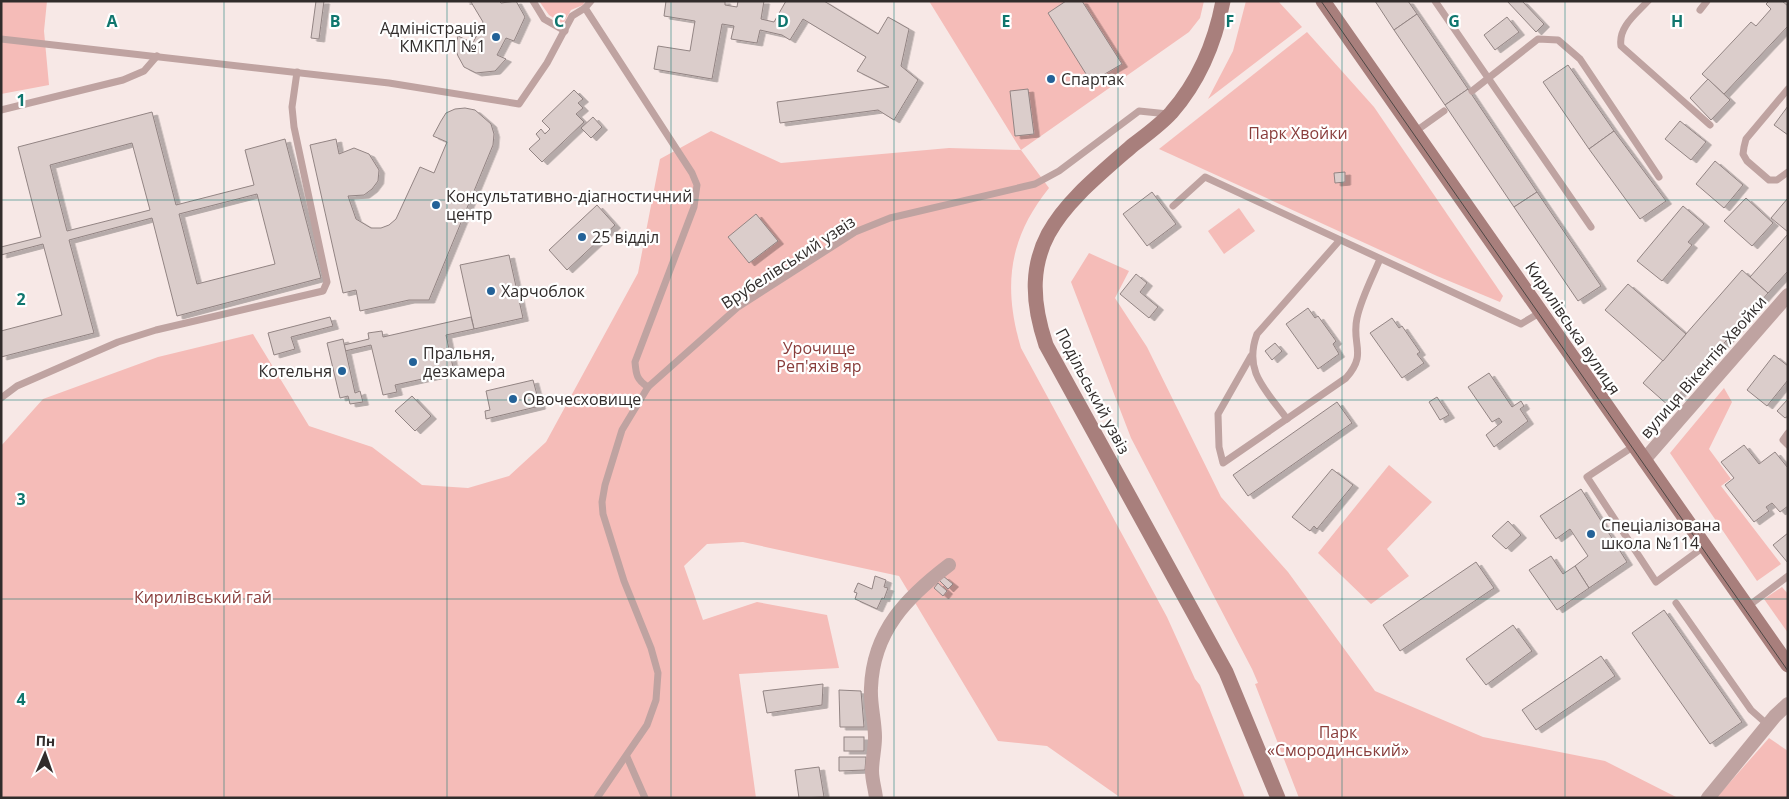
<svg xmlns="http://www.w3.org/2000/svg" width="1789" height="799" font-family="'Open Sans',sans-serif">
<style>
.green{fill:#f5bcb8}
.building{fill:#dbcdcb;stroke:#928483;fill-rule:evenodd;filter:url(#shadow)}
.lines{fill:none;stroke-linecap:round;stroke-linejoin:round}
.lane{stroke:#bfa3a1;stroke-width:7}
.street{stroke:#bfa3a1;stroke-width:14}
.secondary{stroke:#a87f7c;stroke-width:15}
.tram{stroke:#4c4644;stroke-width:1}
.grid{fill:none;stroke:#0f766e;stroke-width:1;stroke-opacity:0.55}
.poi-dot{fill:#236298;stroke:#fff;stroke-width:2}
.labels{text-anchor:middle;stroke-width:4.5;stroke-linejoin:round;paint-order:stroke}
.poi-label{font-size:16px;fill:#312c2b;stroke:#fff;text-anchor:start}
.park-label{font-size:16px;fill:#893d3b;stroke:#fff}
.street-label{font-size:16px;fill:#312c2b;stroke:#fff}
.grid-label{font-size:16px;text-anchor:middle;font-weight:bold;fill:#0f766e;stroke:#fff;stroke-width:4.5;stroke-linejoin:round;paint-order:stroke}
</style>
<defs>
<filter id="shadow"><feDropShadow dx="5.5" dy="3" stdDeviation="0" flood-color="#0004"/></filter>
</defs>
<rect width="100%" height="100%" fill="#f7e8e6"/>
<g class="green">
<path d="M1 1H47L44 31 49 85 1 94Z"/>
<path d="M539 1H585L583 5 571 10 563 24 549 15Z"/>
<path d="M929 1H1204L1200 18 1189 32 1021 150 1049 188C1008 239 1003 287 1021 348L1167 617 1195 679 1200 685 1245 798H1121L1047 746 998 741 899 576 743 542 707 544 684 566 703 620 757 602 827 615 839 668 739 674 756 798H1V446L43 399 158 357 253 334 309 426 372 447 422 485 468 488 509 476 546 442 638 273 660 159 711 131 781 163 949 148 1021 150Z"/>
<path d="M1246 1H1278L1302 27 1208 99 1233 51Z"/>
<path d="M1307 32 1374 107 1503 296 1500 302 1437 276 1159 149Z"/>
<path d="M1239 208 1255 231 1224 254 1208 231Z"/>
<path d="M1089 253 1129 271 1115 298 1147 347 1221 497 1288 572 1375 691 1483 737 1605 761 1678 798H1299L1255 684 1258 683 1252 669 1131 438 1071 282Z"/>
<path d="M1724 388 1732 402 1709 449 1731 479 1721 486 1781 564 1757 581 1670 453Z"/>
<path d="M1389 465 1432 502 1387 549 1409 576 1371 604 1318 553Z"/>
<path d="M1782 587 1788 594V633L1764 599Z"/>
<path d="M1769 738 1788 751V798H1716Z"/>
</g>
<g class="building">
<path d="M316 1H324L319 39 311 38Z"/>
<path d="M464 1H499L501 3 516 1 525 17 514 41 506 38 497 55 506 59 495 71 476 73 464 67 458 56 455 48 458 36 473 43 483 22 471 2Z"/>
<path d="M666 1H725V5L737 7 738 1H764L761 19 774 22 786 1H824L878 34 888 17 909 29 901 66 918 80 894 120 878 110 780 123 777 102 889 87 857 71 866 57 803 19 790 40 782 35 760 30 757 43 731 39 734 26 722 24 712 79 654 69 658 46 690 51 695 21 664 16Z"/>
<path d="M1066 1H1082L1122 64 1091 82 1048 13Z"/>
<path d="M1375 1H1408L1417 14 1394 30Z"/>
<path d="M1507 1H1522L1544 24 1536 32Z"/>
<path d="M1769 1H1782L1788 6V26L1724 94 1702 74 1751 22 1756 26 1771 9 1766 4Z"/>
<path d="M1417 14 1468 89 1445 105 1394 30Z"/>
<path d="M1507 17 1519 32 1495 50 1484 35Z"/>
<path d="M1568 65 1614 131 1589 149 1543 82Z"/>
<path d="M1708 79 1730 100 1711 120 1690 98Z"/>
<path d="M1028 89 1034 134 1015 136 1010 91Z"/>
<path d="M1468 89 1537 192 1514 207 1445 105Z"/>
<path d="M574 90 583 99 578 103 583 108 576 114 584 122 542 162 529 149 540 139 536 134 541 129 545 134 550 129 542 121Z"/>
<path d="M1788 106V135L1774 125Z"/>
<path d="M465 108 475 110 491 124 494 134 493 145 429 300H409L360 311 356 290 343 293 310 145 336 139 339 154 354 148 369 154 379 170 378 181 372 189 364 195 348 196 356 219 371 228H381L389 225 396 219 420 167 434 173 447 142 433 136 441 121 446 113 455 109Z"/>
<path d="M152 112 176 205 254 185 245 150 285 139 321 278 177 316 152 218 69 240 94 333 1 357V331L62 315 43 244 1 255V247L41 237 18 147ZM132 143 150 210 67 231 50 165ZM257 194 275 264 197 284 179 214Z"/>
<path d="M593 117 602 127 591 138 581 128Z"/>
<path d="M1680 121 1706 142 1691 160 1665 139Z"/>
<path d="M1614 131 1666 201 1640 219 1589 149Z"/>
<path d="M1715 161 1743 185 1724 208 1696 184Z"/>
<path d="M1345 172V182L1335 183 1334 173Z"/>
<path d="M1152 192 1176 224 1147 246 1123 214Z"/>
<path d="M1537 192 1601 286 1578 301 1514 207Z"/>
<path d="M1746 198 1773 223 1752 246 1724 221Z"/>
<path d="M1788 198V232L1771 218Z"/>
<path d="M597 205 615 225 567 270 549 250Z"/>
<path d="M1683 206 1704 224 1688 242 1692 245 1662 281 1637 261Z"/>
<path d="M756 214 778 241 749 263 728 237Z"/>
<path d="M1788 234V271L1768 293 1750 277Z"/>
<path d="M509 255 523 318 474 329 460 265Z"/>
<path d="M1742 270 1768 293 1669 406 1643 383Z"/>
<path d="M1136 274 1147 283 1140 292 1158 307 1149 318 1120 294Z"/>
<path d="M1628 284 1686 334 1663 361 1605 310Z"/>
<path d="M1308 308 1315 318 1318 316 1336 341 1333 344 1339 354 1318 369 1286 324Z"/>
<path d="M330 317 333 326 291 337 295 349 274 355 268 333Z"/>
<path d="M471 317 474 329 446 335 454 372 395 385 397 392 383 395 371 345 345 351 344 345 369 339 368 333 382 331 383 337Z"/>
<path d="M1392 318 1399 328 1402 326 1420 352 1417 354 1424 363 1402 378 1370 333Z"/>
<path d="M343 339 355 393 360 391 363 402 350 404 348 396 340 398 327 343Z"/>
<path d="M1275 343 1282 351 1272 360 1265 351Z"/>
<path d="M1774 355 1788 366V380L1767 406 1747 390Z"/>
<path d="M1489 373 1512 407 1521 401 1524 406 1520 409 1528 421 1494 447 1486 435 1502 422 1499 418 1492 422 1468 387Z"/>
<path d="M533 380 540 406 486 419 485 411 490 410 486 391Z"/>
<path d="M412 396 431 416 415 431 395 411Z"/>
<path d="M1437 397 1449 415 1440 420 1429 402Z"/>
<path d="M1788 399V416L1785 418 1777 411Z"/>
<path d="M1337 402 1352 423 1248 496 1233 475Z"/>
<path d="M1744 445 1759 464 1775 452 1788 468V506L1780 512 1772 503 1766 507 1769 511 1754 522 1725 485 1734 478 1721 462Z"/>
<path d="M1332 469 1353 485 1317 529 1314 526 1310 531 1292 517Z"/>
<path d="M1581 489 1627 562 1589 588 1575 566 1588 556 1570 529 1556 539 1540 516Z"/>
<path d="M1508 521 1521 535 1506 549 1492 536Z"/>
<path d="M1788 533V563L1773 545Z"/>
<path d="M1551 556 1563 574 1575 566 1589 588 1557 610 1529 570Z"/>
<path d="M1476 562 1494 588 1400 651 1383 625Z"/>
<path d="M875 576 886 580 884 587 888 588 884 599 882 598 877 609 855 599 857 593 854 592 858 583 872 589Z"/>
<path d="M943 576 953 584 948 589 939 580Z"/>
<path d="M938 583 947 591 943 596 934 588Z"/>
<path d="M1664 610 1742 722 1710 744 1632 633Z"/>
<path d="M1513 625 1532 651 1486 685 1466 659Z"/>
<path d="M1601 656 1615 676 1536 730 1522 710Z"/>
<path d="M823 684 822 705 767 713 763 691Z"/>
<path d="M839 690 861 691 864 727H840Z"/>
<rect x="844" y="737" width="20" height="14"/>
<path d="M839 757H866L865 770 839 771Z"/>
<path d="M819 767 824 797 799 798 795 770Z"/>
</g>
<g class="lines">
<g class="lane">
<path d="M533 1 544 19 565 31"/>
<path d="M1435 1 1591 227"/>
<path d="M1648 1C1636 14 1618 27 1621 46L1710 125"/>
<path d="M585 8 692 173 697 185 694 207 635 362C636 375 637 380 648 387"/>
<path d="M1700 10 1707 1"/>
<path d="M1 39 389 83 519 104 547 63 572 16 585 8 591 1"/>
<path d="M1788 89 1746 139 1744 147 1743 154 1747 161 1769 180H1777L1788 172"/>
<path d="M1472 91 1538 39 1558 40 1580 59 1659 177"/>
<path d="M1 110 123 80 144 71 157 56"/>
<path d="M1416 131 1444 111"/>
<path d="M1173 206 1205 177 1521 324 1541 312"/>
<path d="M1251 356 1218 414 1219 447 1223 463 1346 378C1368 353 1351 345 1357 318 1361 299 1372 278 1380 259"/>
<path d="M1 398 17 386 118 342 156 330 323 291 327 282 294 127 292 107 297 72"/>
<path d="M1287 419C1266 390 1243 372 1257 334L1339 241"/>
<path d="M1788 433 1783 440 1788 445"/>
<path d="M1634 446 1587 477 1656 582 1705 546"/>
<path d="M1676 603 1751 710 1768 725"/>
<path d="M1747 607 1788 576"/>
<path d="M627 757 645 798"/>
<path d="M597 798 647 725 656 700 658 673 651 648 624 581 603 514 602 502 605 485 622 430 648 387 738 307 855 232 890 218 1035 184 1059 171 1139 111 1168 114"/>
</g>
<g class="street">
<path d="M1644 460 1788 295"/>
<path d="M876 798C875 789 872 780 872 771 872 760 875 749 875 737 875 721 870 704 871 688 873 631 907 597 949 565"/>
<path d="M1708 798 1775 716 1788 704"/>
</g>
<g class="secondary">
<path d="M1223 1C1215 43 1199 81 1171 113 1160 125 1146 135 1133 145 1063 206 1012 244 1046 345L1226 672 1278 798"/>
<path d="M1323 1 1788 665"/>
</g>
<path class="tram" d="M1321 1 1788 671"/>
</g>
<path class="grid" d="M224 1V798M447 1V798M671 1V798M894 1V798M1118 1V798M1342 1V798M1565 1V798M1 200H1788M1 400H1788M1 599H1788"/>
<g class="poi-dot">
<circle cx="496" cy="37" r="5"/>
<circle cx="1051" cy="79" r="5"/>
<circle cx="436" cy="205" r="5"/>
<circle cx="582" cy="237" r="5"/>
<circle cx="491" cy="291" r="5"/>
<circle cx="413" cy="362" r="5"/>
<circle cx="342" cy="371" r="5"/>
<circle cx="513" cy="399" r="5"/>
<circle cx="1591" cy="534" r="5"/>
</g>
<g class="labels">
<g class="poi-label">
<text x="486" y="34" text-anchor="end">Адміністрація<tspan x="486" dy="18">КМКПЛ №1</tspan></text>
<text x="1061" y="85">Спартак</text>
<text x="446" y="202">Консультативно-діагностичний<tspan x="446" dy="18">центр</tspan></text>
<text x="592" y="243">25 відділ</text>
<text x="501" y="297">Харчоблок</text>
<text x="423" y="359">Пральня,<tspan x="423" dy="18">дезкамера</tspan></text>
<text x="332" y="377" text-anchor="end">Котельня</text>
<text x="523" y="405">Овочесховище</text>
<text x="1601" y="531">Спеціалізована<tspan x="1601" dy="18">школа №114</tspan></text>
</g>
<g class="park-label">
<text x="1298" y="139">Парк Хвойки</text>
<text x="819" y="354">Урочище<tspan x="819" dy="18">Реп'яхів яр</tspan></text>
<text x="203" y="603">Кирилівський гай</text>
<text x="1338" y="738">Парк<tspan x="1338" dy="18">«Смородинський»</tspan></text>
</g>
<g class="street-label">
<text transform="translate(788 262) rotate(-33)" y="6">Врубелівський узвіз</text>
<text transform="translate(1573 328) rotate(56)" y="6">Кирилівська вулиця</text>
<text transform="translate(1703 367) rotate(-49)" y="6">вулиця Вікентія Хвойки</text>
<text transform="translate(1093 391) rotate(62)" y="6">Подільський узвіз</text>
</g>
</g>
<g class="grid-label">
<text x="112" y="27">A</text>
<text x="335" y="27">B</text>
<text x="559" y="27">C</text>
<text x="783" y="27">D</text>
<text x="1006" y="27">E</text>
<text x="1230" y="27">F</text>
<text x="1454" y="27">G</text>
<text x="1677" y="27">H</text>
<text x="21" y="106">1</text>
<text x="21" y="305">2</text>
<text x="21" y="505">3</text>
<text x="21" y="705">4</text>
</g>
<rect width="1789" height="799" fill="none" stroke="#312c2b" stroke-width="5"/>
<g transform="translate(45 754) rotate(2)" stroke="#ffffff" stroke-width="4" paint-order="stroke">
<path d="M0-4L9 19L0 12L-9 19Z" fill="#312c2b"/>
<text y="-8" font-size="14" font-weight="bold" text-anchor="middle" fill="#312c2b">Пн</text>
</g>
</svg>
